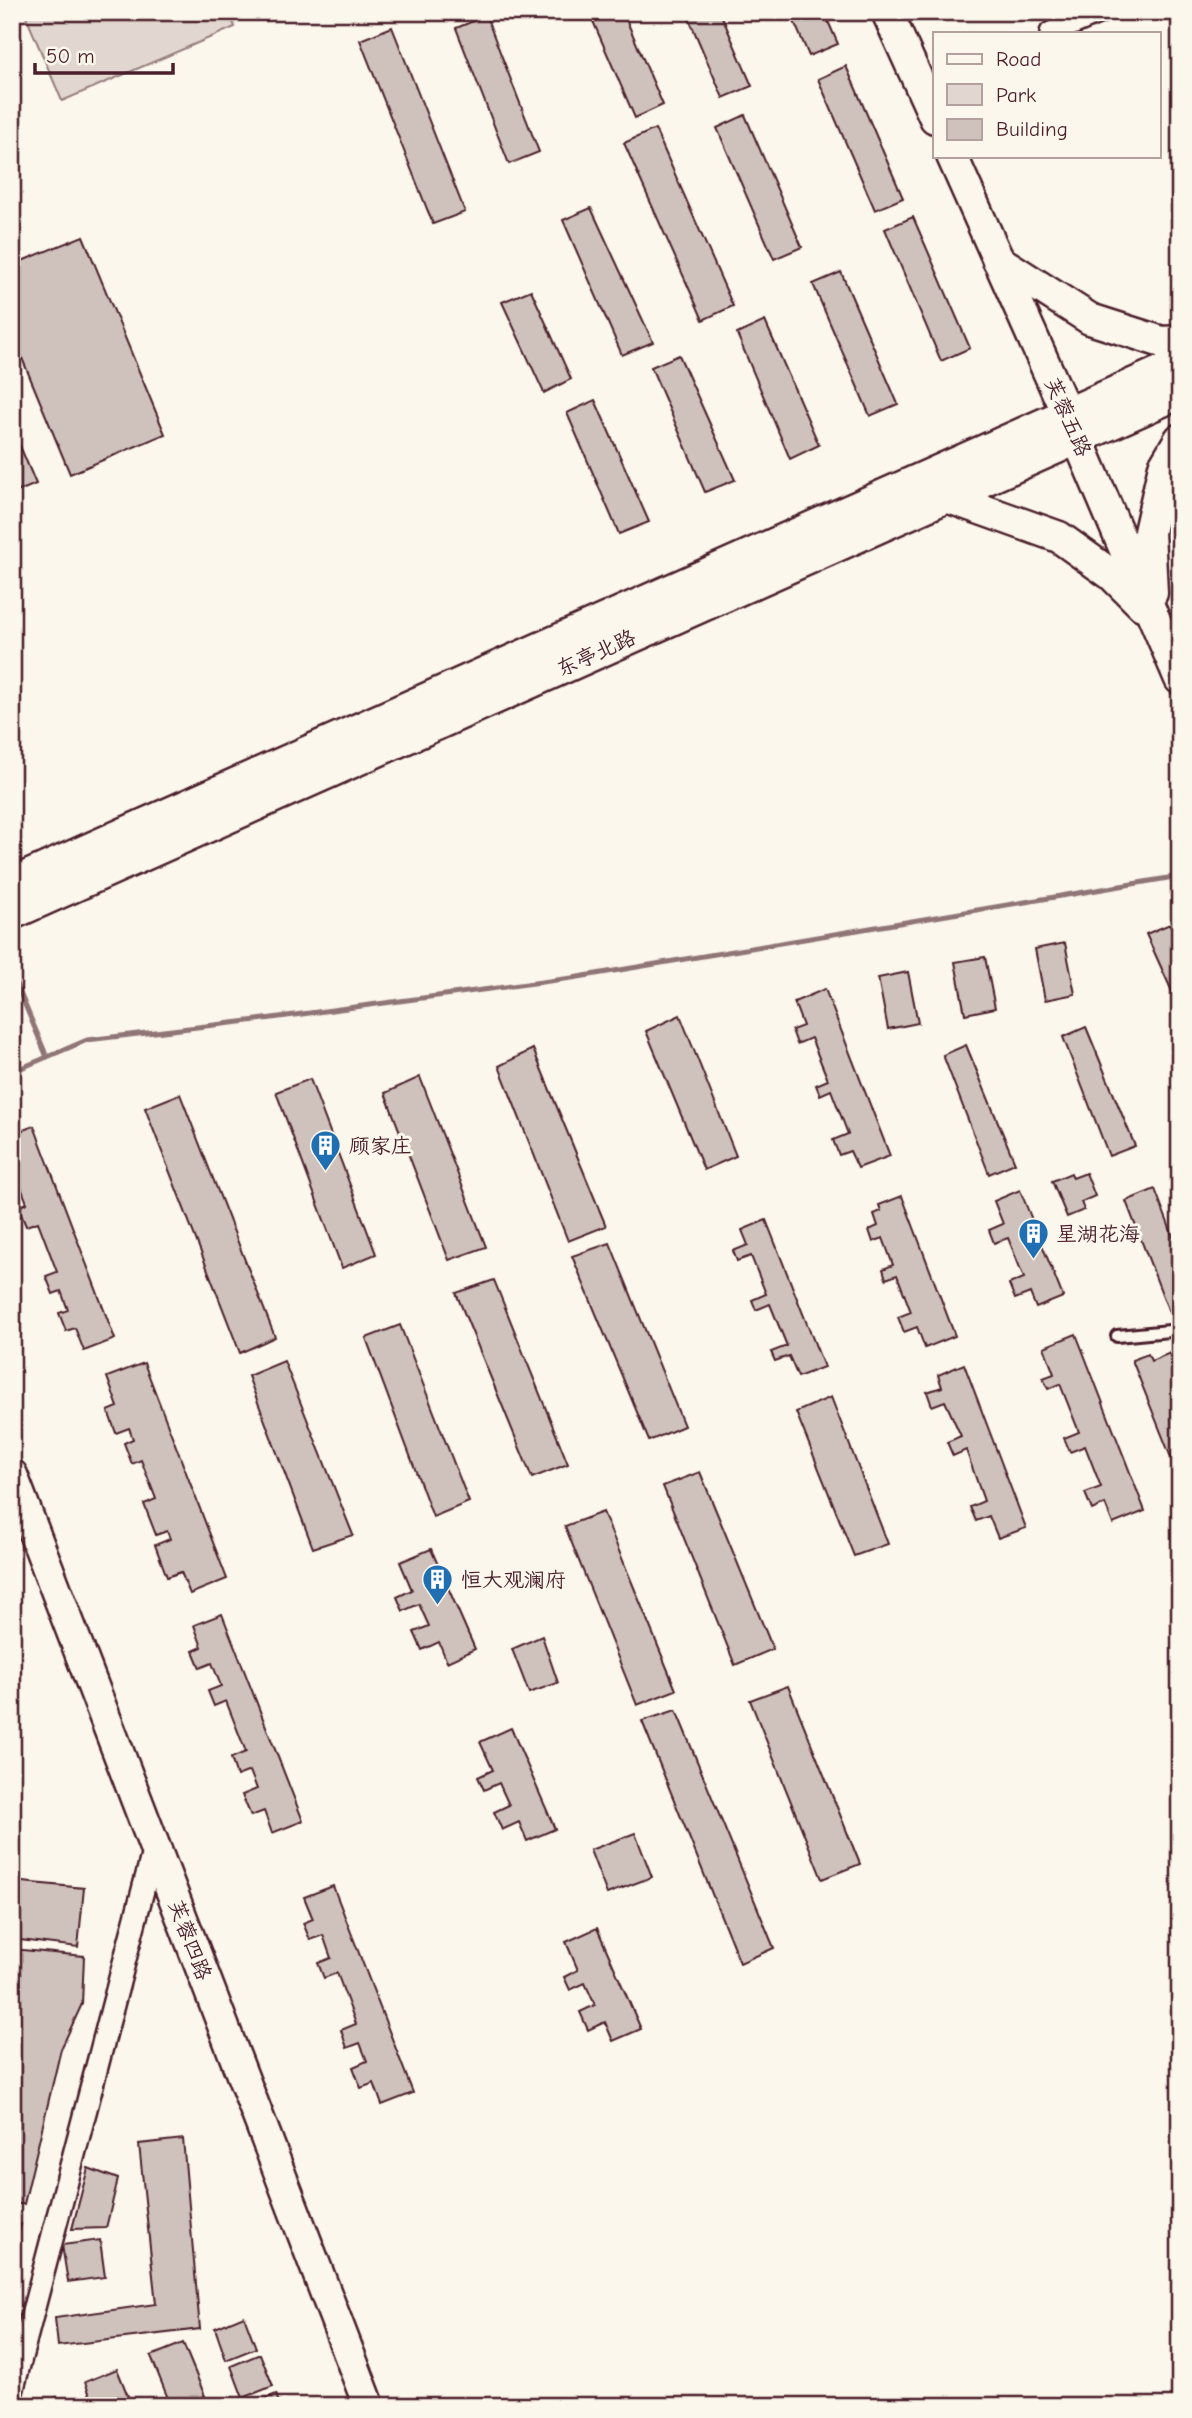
<svg xmlns="http://www.w3.org/2000/svg" width="1192" height="2418" font-family="'Comic Neue','LXGW WenKai TC',sans-serif">
<style>
.green{fill:#e2d7d0;stroke:#967b7e;stroke-width:2}
.lines{fill:none;stroke-linecap:round;stroke-linejoin:round}
.stream{stroke:#907477;stroke-width:5}
.building{fill:#cfc2bc;stroke:#4a1f2b;stroke-width:2}
.lane-casing{stroke:#4a1f2b;stroke-width:16}
.street-casing{stroke:#4a1f2b;stroke-width:26}
.secondary-casing{stroke:#4a1f2b;stroke-width:35}
.lane{stroke:#fbf7ec;stroke-width:10}
.street{stroke:#fbf7ec;stroke-width:21}
.secondary{stroke:#fbf7ec;stroke-width:30}
.labels{text-anchor:middle;stroke-width:6;stroke-linejoin:round;paint-order:stroke}
.street-label{font-size:21px;fill:#4a1f2b;stroke:#fbf7ec}
.poi-label{font-size:21px;fill:#4a1f2b;stroke:#fbf7ec;text-anchor:start}
</style>
<rect width="100%" height="100%" fill="#fbf7ec"/>
<filter id="ink" filterUnits="userSpaceOnUse"><feTurbulence type="fractalNoise" baseFrequency=".0143" numOctaves="2"/><feDisplacementMap in="SourceGraphic" scale="14" xChannelSelector="R" yChannelSelector="G"/><feConvolveMatrix kernelMatrix="1 2 1 2 8 2 1 2 1" color-interpolation-filters="sRGB"/></filter>
<g filter="url(#ink)">
<path class="green" d="M24 12H229L235 27 62 101Z"/>
<g class="lines">
<g class="stream">
<path d="M12 974 47 1057"/>
<path d="M12 1072 87 1040 257 1020 572 978 1180 876"/>
</g>
</g>
<g class="building">
<path d="M589 12H623L663 105 635 118Z"/>
<path d="M686 12H720L752 86 723 98Z"/>
<path d="M790 12H824L838 44 809 56Z"/>
<path d="M486 16 539 152 509 164 456 28Z"/>
<path d="M392 27 465 212 433 224 360 40Z"/>
<path d="M846 66 903 198 875 210 818 79Z"/>
<path d="M745 115 802 247 774 259 717 128Z"/>
<path d="M655 129 733 306 703 320 624 143Z"/>
<path d="M591 208 653 342 622 355 563 220Z"/>
<path d="M913 217 970 348 941 361 885 229Z"/>
<path d="M83 236 165 434 70 474 12 334V265Z"/>
<path d="M841 272 898 404 870 416 813 284Z"/>
<path d="M531 290 571 379 544 393 502 302Z"/>
<path d="M765 321 819 445 790 459 737 334Z"/>
<path d="M679 355 735 480 705 492 651 367Z"/>
<path d="M595 400 649 522 619 534 567 413Z"/>
<path d="M12 427 36 484 12 494Z"/>
<path d="M1170 924 1180 945V1009L1146 934Z"/>
<path d="M1065 943 1075 994 1045 1000 1035 949Z"/>
<path d="M985 957 995 1008 965 1014 955 962Z"/>
<path d="M908 972 918 1023 888 1029 878 978Z"/>
<path d="M825 989 890 1156 858 1168 850 1151 839 1155 833 1140 848 1134 831 1090 820 1095 816 1085 828 1080 811 1038 797 1044 792 1030 803 1026 794 1002Z"/>
<path d="M680 1015 736 1156 704 1170 646 1031Z"/>
<path d="M1086 1027 1135 1146 1109 1156 1063 1037Z"/>
<path d="M966 1045 1015 1163 989 1174 943 1055Z"/>
<path d="M533 1049 606 1226 568 1241 499 1066Z"/>
<path d="M420 1077 486 1247 449 1260 385 1093Z"/>
<path d="M310 1079 376 1254 342 1268 276 1092Z"/>
<path d="M180 1094 275 1337 240 1353 145 1108Z"/>
<path d="M34 1126 115 1339 84 1351 75 1328 66 1331 59 1313 68 1310 61 1291 53 1294 46 1276 57 1272 38 1222 26 1226 18 1207 27 1203 19 1182 12 1184V1134Z"/>
<path d="M1071 1173 1073 1178 1086 1173 1095 1196 1081 1202 1084 1210 1067 1217 1052 1181Z"/>
<path d="M1155 1189 1180 1255V1308L1169 1312 1126 1201Z"/>
<path d="M1020 1190 1063 1297 1036 1308 1030 1293 1015 1299 1009 1284 1024 1278 1008 1238 994 1243 989 1230 1003 1224 994 1201Z"/>
<path d="M902 1196 955 1336 925 1348 917 1327 904 1332 898 1317 911 1312 897 1275 886 1279 883 1269 893 1265 883 1238 873 1242 869 1230 878 1226 874 1214 881 1211 879 1205Z"/>
<path d="M766 1220 824 1367 798 1377 789 1356 775 1361 771 1352 787 1346 770 1304 756 1310 752 1300 766 1294 751 1256 737 1261 733 1251 748 1245 742 1230Z"/>
<path d="M610 1243 684 1426 649 1441 572 1256Z"/>
<path d="M494 1280 568 1464 532 1478 456 1293Z"/>
<path d="M400 1325 469 1502 433 1517 366 1338Z"/>
<path d="M1076 1334 1145 1511 1113 1524 1105 1504 1092 1510 1085 1493 1101 1487 1085 1446 1070 1452 1064 1438 1079 1432 1060 1384 1048 1389 1043 1378 1054 1374 1044 1347Z"/>
<path d="M1170 1353 1180 1377V1480L1132 1360 1148 1354 1151 1361Z"/>
<path d="M284 1361 353 1535 313 1548 248 1376Z"/>
<path d="M144 1363 227 1579 190 1594 181 1572 167 1577 155 1545 170 1539 167 1531 156 1535 144 1504 156 1499 141 1460 132 1464 124 1443 133 1439 129 1428 116 1433 108 1411 118 1407 107 1377Z"/>
<path d="M964 1364 1026 1528 998 1538 989 1516 976 1521 970 1507 984 1501 966 1450 953 1456 947 1442 961 1436 945 1401 932 1406 927 1392 942 1387 938 1375Z"/>
<path d="M831 1397 888 1544 854 1556 796 1412Z"/>
<path d="M700 1472 773 1649 735 1665 663 1486Z"/>
<path d="M603 1512 676 1690 637 1705 565 1526Z"/>
<path d="M431 1549 475 1649 447 1662 439 1642 422 1650 414 1632 429 1626 419 1604 403 1611 397 1597 412 1590 400 1562Z"/>
<path d="M222 1614 303 1821 272 1833 264 1811 251 1816 242 1795 257 1789 250 1771 237 1776 231 1758 246 1752 226 1701 214 1706 208 1691 221 1686 212 1663 200 1668 193 1651 202 1647 194 1625Z"/>
<path d="M542 1636 558 1683 529 1693 512 1649Z"/>
<path d="M788 1686 860 1864 822 1879 750 1700Z"/>
<path d="M676 1710 774 1948 740 1963 642 1721Z"/>
<path d="M511 1728 555 1829 527 1841 519 1822 502 1830 494 1812 509 1805 499 1783 484 1790 478 1777 493 1770 480 1742Z"/>
<path d="M635 1833 652 1877 607 1894 590 1850Z"/>
<path d="M12 1881 84 1888 78 1947 12 1939Z"/>
<path d="M333 1886 413 2093 382 2105 374 2083 361 2088 353 2067 367 2061 360 2043 347 2048 341 2030 356 2024 337 1973 324 1978 318 1963 331 1958 323 1935 310 1940 303 1923 313 1919 304 1897Z"/>
<path d="M597 1928 641 2029 613 2041 605 2022 588 2030 580 2012 595 2005 585 1983 570 1990 564 1977 578 1970 566 1942Z"/>
<path d="M12 1949 84 1956 82 2004 61 2049 24 2204H12Z"/>
<path d="M183 2139 200 2329 58 2346 55 2318 156 2304 139 2144Z"/>
<path d="M88 2168 118 2179 106 2228 72 2229Z"/>
<path d="M12 2223 21 2224 12 2260Z"/>
<path d="M100 2240 105 2277 68 2282 62 2245Z"/>
<path d="M244 2316 256 2348 226 2360 215 2328Z"/>
<path d="M183 2343 205 2396 181 2406H171L151 2356Z"/>
<path d="M260 2354 273 2386 243 2398 231 2366Z"/>
<path d="M117 2369 132 2406H94L85 2382Z"/>
<path d="M276 2394 280 2406H248Z"/>
<path d="M57 2397 60 2406H35Z"/>
</g>
<g class="lines">
<defs>
<path id="lane" d="M1117 1336 1180 1330"/>
<g id="street">
<path d="M1051 33 1100 12"/>
<path d="M12 2392 154 1848"/>
</g>
<g id="secondary">
<path d="M887 12 935 118"/>
<path d="M952 156 1067 414 1180 679"/>
<path d="M998 260 1090 319 1162 342 1180 341"/>
<path d="M947 497 1059 537 1112 575 1142 605"/>
<path d="M1152 593 1149 532 1164 466 1180 439"/>
<path d="M12 883 1180 363"/>
<path d="M12 914 1180 393"/>
<path d="M12 1475 369 2406"/>
</g>
</defs>
<use href="#lane" class="lane-casing"/>
<use href="#street" class="street-casing"/>
<use href="#secondary" class="secondary-casing"/>
<use href="#lane" class="lane"/>
<use href="#street" class="street"/>
<use href="#secondary" class="secondary"/>
</g>
</g>
<defs>
<symbol id="building-pin" viewBox="-11 -11 22 30"><path d="M0 17L-7.5 6A9.5 9.5 0 1 1 7.5 6Z" fill="#1f6fb2" stroke="#fbf7ec"/><path d="M-4-6H4V6H1V3H-1V6H-4ZM-2.5-4.3h1.7v1.8h-1.7ZM.8-4.3h1.7v1.8H.8ZM-2.5-1h1.7V.8h-1.7ZM.8-1h1.7V.8H.8Z" fill="#fff"/></symbol>
</defs>
<g fill-rule="evenodd">
<use href="#building-pin" x="308" y="1128" width="35" height="47"/>
<use href="#building-pin" x="1016" y="1216" width="35" height="47"/>
<use href="#building-pin" x="420" y="1562" width="35" height="47"/>
</g>
<g class="labels">
<g class="street-label">
<text transform="translate(1068 417) rotate(66)" y="7">芙蓉五路</text>
<text transform="translate(596 653) rotate(-24)" y="7">东亭北路</text>
<text transform="translate(190 1940) rotate(69)" y="7">芙蓉四路</text>
</g>
<g class="poi-label">
<text x="349" y="1153">顾家庄</text>
<text x="1056" y="1241">星湖花海</text>
<text x="461" y="1587">恒大观澜府</text>
</g>
</g>
<rect width="1192" height="2418" fill="none" stroke="#fbf7ec" stroke-width="42"/>
<rect x="21" y="21" width="1150" height="2376" fill="none" stroke="#4a1f2b" stroke-width="2.5" filter="url(#ink)"/>
<rect x="933" y="32" width="228" height="126" fill="#fbf7ec" stroke="#b4a19f" stroke-width="2"/>
<rect x="947" y="54" width="35" height="10" fill="#fbf7ec" stroke="#b4a19f" stroke-width="2"/>
<text x="996" y="66" font-size="21" fill="#4a1f2b">Road</text>
<rect x="947" y="84" width="35" height="21" fill="#e2d7d0" stroke="#b4a19f" stroke-width="2"/>
<text x="996" y="102" font-size="21" fill="#4a1f2b">Park</text>
<rect x="947" y="119" width="35" height="21" fill="#cfc2bc" stroke="#b4a19f" stroke-width="2"/>
<text x="996" y="136" font-size="21" fill="#4a1f2b">Building</text>
<path d="M35 63v10h138v-10" fill="none" stroke="#4a1f2b" stroke-width="3.5"/>
<text x="46" y="63" font-size="21" fill="#4a1f2b" stroke="#fbf7ec" stroke-width="5" paint-order="stroke">50 m</text>
</svg>
